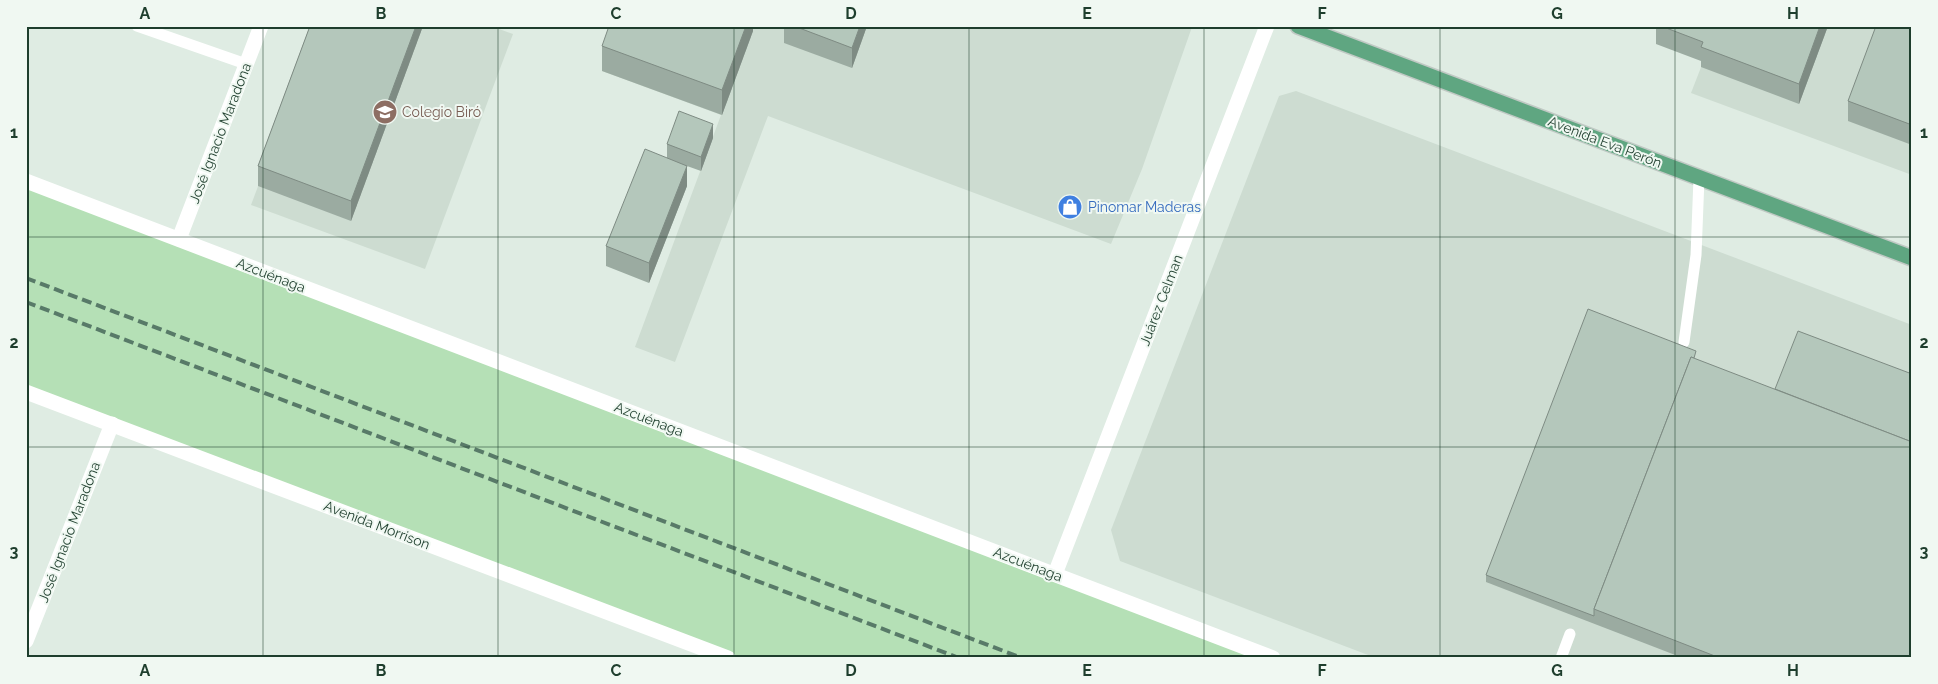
<svg xmlns="http://www.w3.org/2000/svg" width="1938" height="684" font-family="Raleway,sans-serif">
<style>
.built{fill:#cddcd1}
.green{fill:#b5e0b6}
.lines{fill:none;stroke-linecap:round;stroke-linejoin:round}
.primary-casing{stroke:#c0c9c4;stroke-width:18}
.service{stroke:#fff;stroke-width:11}
.minor{stroke:#fff;stroke-width:15}
.primary{stroke:#5fa681;stroke-width:15}
.rail{stroke:#587a68;stroke-width:4;stroke-dasharray:10 5;stroke-linecap:butt}
.wall{fill:#9baba1}
.shaded-wall{fill:#7e8b83}
.building{fill:#b4c7bb;stroke:#7e8b83}
.grid{fill:none;stroke:#1e3e2d;stroke-width:1;stroke-opacity:0.55}
.labels{text-anchor:middle;stroke-width:4;stroke-linejoin:round;paint-order:stroke}
.education-label{font-size:14px;fill:#785e54;stroke:#f0f8f2;text-anchor:start}
.street-label{font-size:14px;fill:#1e3e2d;stroke:#f0f8f2}
.shop-label{font-size:14px;fill:#366cbe;stroke:#f0f8f2;text-anchor:start}
.neatline{fill:none;stroke:#1e3e2d;stroke-width:2}
.grid-label{font-size:16px;text-anchor:middle;font-weight:bold;fill:#1e3e2d}
</style>
<rect width="100%" height="100%" fill="#dfece3"/>
<g class="built">
<path d="M318 26H491L513 34 425 269 251 205Z"/>
<path d="M618 26H1191L1192 27 1142 169 1111 244 768 116 675 362 635 347 721 115 602 71Z"/>
<path d="M1717 26H1912V175L1691 93Z"/>
<path d="M1296 91 1912 325V658H1376L1120 561 1111 530 1279 96Z"/>
</g>
<path class="green" d="M26 181 1273 658H728L26 392Z"/>
<g class="lines">
<defs>
<path id="primary" d="M1298 26 1912 258"/>
</defs>
<use href="#primary" class="primary-casing"/>
<g class="service">
<path d="M137 26 246 64"/>
<path d="M1684 342 1696 255 1699 178"/>
<path d="M1561 658 1570 634"/>
</g>
<g class="minor">
<path d="M26 181 1273 658"/>
<path d="M179 239 261 26"/>
<path d="M26 392 728 658"/>
<path d="M1055 574 1267 26"/>
<path d="M26 641 112 424"/>
</g>
<use href="#primary" class="primary"/>
<g class="rail">
<path d="M26 278 1022 658"/>
<path d="M26 302 959 658"/>
</g>
</g>
<g class="wall">
<path d="M310 26H423L351 221 258 186V166Z"/>
<path d="M753 26V31L722 115 602 71V46Z"/>
<path d="M784 26H867L852 68 784 43Z"/>
<path d="M1656 26H1828L1799 104 1701 67V61L1656 44Z"/>
<path d="M1912 26V145L1848 121V101Z"/>
<path d="M713 138 701 171 687 166V186L649 283 606 266V246L667 158V144Z"/>
<path d="M1696 359 1912 658H1683L1486 582V575Z"/>
</g>
<g class="shaded-wall">
<path d="M416 26H423L351 221V201Z"/>
<path d="M746 26H753V31L722 115V90Z"/>
<path d="M860 26H867L852 68V48Z"/>
<path d="M1820 26H1828L1799 104V84Z"/>
<path d="M713 124V138L701 171V157Z"/>
<path d="M687 166V186L649 283V263Z"/>
</g>
<g class="building">
<path d="M310 26H416L351 201 258 166Z"/>
<path d="M609 26H746L722 90 602 46Z"/>
<path d="M794 26H860L852 48Z"/>
<path d="M1661 26H1820L1799 84 1701 47 1703 42Z"/>
<path d="M1876 26H1912V125L1848 101Z"/>
<path d="M679 111 713 124 701 157 667 144Z"/>
<path d="M645 149 687 166 649 263 606 246Z"/>
<path d="M1588 309 1696 351 1694 358 1691 357 1594 609V616L1486 575Z"/>
<path d="M1798 331 1912 374V442L1775 389Z"/>
<path d="M1691 357 1912 442V658H1720L1594 609Z"/>
</g>
<path class="grid" d="M263 26V658M498 26V658M734 26V658M969 26V658M1204 26V658M1440 26V658M1675 26V658M26 237H1912M26 447H1912"/>
<defs>
<symbol id="school-disc" viewBox="-11 -11 22 22"><circle r="9.5" fill="#8d6e63" stroke="#f0f8f2"/><path d="M0-5L7-2L0 1L-7-2ZM-4 1L0 2.5L4 1V4Q0 6-4 4Z" fill="#fff"/></symbol>
<symbol id="shop-disc" viewBox="-11 -11 22 22"><circle r="9.5" fill="#3f7fe0" stroke="#f0f8f2"/><path d="M-5-2.5h2.3a2.7 3.5 0 0 1 5.4 0H5L5.5 6h-11ZM-1.5-2.5h3a1.5 2.3 0 0 0-3 0Z" fill="#fff"/></symbol>
</defs>
<g fill-rule="evenodd">
<use href="#school-disc" x="371" y="98" width="28" height="28"/>
<use href="#shop-disc" x="1056" y="193" width="28" height="28"/>
</g>
<g class="labels">
<g class="education-label">
<text x="402" y="117">Colegio Biró</text>
</g>
<g class="street-label">
<text transform="translate(220 133) rotate(-69)" y="5">José Ignacio Maradona</text>
<text transform="translate(1605 142) rotate(21)" y="5">Avenida Eva Perón</text>
<text transform="translate(271 275) rotate(21)" y="5">Azcuénaga</text>
<text transform="translate(1161 300) rotate(-69)" y="5">Juárez Celman</text>
<text transform="translate(649 419) rotate(21)" y="5">Azcuénaga</text>
<text transform="translate(377 525) rotate(21)" y="5">Avenida Morrison</text>
<text transform="translate(69 532) rotate(-69)" y="5">José Ignacio Maradona</text>
<text transform="translate(1028 564) rotate(21)" y="5">Azcuénaga</text>
</g>
<g class="shop-label">
<text x="1088" y="212">Pinomar Maderas</text>
</g>
</g>
<rect width="1938" height="684" fill="none" stroke="#f0f8f2" stroke-width="55"/>
<rect x="28" y="28" width="1882" height="628" class="neatline"/>
<g class="grid-label">
<text x="145" y="19">A</text>
<text x="381" y="19">B</text>
<text x="616" y="19">C</text>
<text x="851" y="19">D</text>
<text x="1087" y="19">E</text>
<text x="1322" y="19">F</text>
<text x="1557" y="19">G</text>
<text x="1793" y="19">H</text>
<text x="14" y="138">1</text>
<text x="1924" y="138">1</text>
<text x="14" y="348">2</text>
<text x="1924" y="348">2</text>
<text x="14" y="557">3</text>
<text x="1924" y="557">3</text>
<text x="145" y="676">A</text>
<text x="381" y="676">B</text>
<text x="616" y="676">C</text>
<text x="851" y="676">D</text>
<text x="1087" y="676">E</text>
<text x="1322" y="676">F</text>
<text x="1557" y="676">G</text>
<text x="1793" y="676">H</text>
</g>
</svg>
